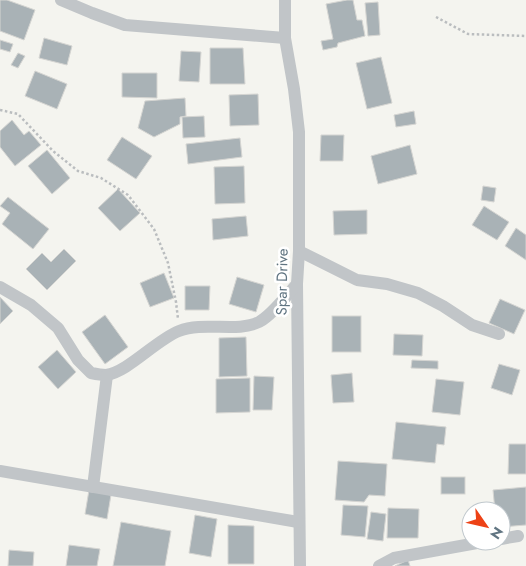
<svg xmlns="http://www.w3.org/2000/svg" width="526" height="566" font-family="Jost,sans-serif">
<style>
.building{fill:#a9b2b6;stroke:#d5d5d2}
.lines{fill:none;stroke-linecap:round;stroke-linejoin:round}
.path{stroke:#babdbf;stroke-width:2.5;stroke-dasharray:2.5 2.5;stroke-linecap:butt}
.minor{stroke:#c1c5c8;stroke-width:12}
.labels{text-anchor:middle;stroke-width:5;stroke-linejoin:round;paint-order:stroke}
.street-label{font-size:15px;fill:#617582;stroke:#fff}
</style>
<rect width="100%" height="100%" fill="#f4f4ef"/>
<g class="building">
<path d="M0 0H7L35 10 24 40 0 31Z"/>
<path d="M347 0H353L357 20H362L365 36 338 43 337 47 323 50 321 41 333 39 326 4Z"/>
<path d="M378 2 380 35 368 36 365 3Z"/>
<path d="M44 38 72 46 67 65 39 58Z"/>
<path d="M0 40 13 44 10 52 0 49Z"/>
<path d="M210 48H243L245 84H210Z"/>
<path d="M181 51 201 52 199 82 179 81Z"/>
<path d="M18 53 25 56 18 68 11 65Z"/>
<path d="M381 57 392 103 367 109 356 63Z"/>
<path d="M35 71 67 84 57 109 25 96Z"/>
<path d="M122 73H157V98L122 97Z"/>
<path d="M258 94 259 125 230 126 229 95Z"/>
<path d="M185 98 186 116 180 117V124L154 137 138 128 145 101Z"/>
<path d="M414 111 416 124 396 127 394 115Z"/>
<path d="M204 116 205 137 183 138 182 117Z"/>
<path d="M12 120 24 135 29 131 41 145 15 166 0 147V131Z"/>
<path d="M321 135H344L343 161H320Z"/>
<path d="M122 137 152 156 136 179 107 160Z"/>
<path d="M240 138 242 157 188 164 186 144Z"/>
<path d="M410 145 417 174 378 184 371 156Z"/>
<path d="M47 150 70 178 52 194 28 166Z"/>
<path d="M244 166 245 203 215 204 214 167Z"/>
<path d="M483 186 496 188 494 202 481 200Z"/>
<path d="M118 189 140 213 120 231 98 208Z"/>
<path d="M8 197 49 229 33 249 2 224 10 213 0 206Z"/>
<path d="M484 206 509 222 497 240 472 225Z"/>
<path d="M367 210V234L334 235 333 211Z"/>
<path d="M246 216 248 236 213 240 212 219Z"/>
<path d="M516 228 526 235V260L505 246Z"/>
<path d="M64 249 76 261 47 290 26 269 42 253 51 262Z"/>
<path d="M164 273 174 298 150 307 140 283Z"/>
<path d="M237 277 264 285 256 312 229 304Z"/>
<path d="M185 286H210L209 310H185Z"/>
<path d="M0 297 13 311 0 324Z"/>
<path d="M500 299 525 310 514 334 489 323Z"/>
<path d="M105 315 128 347 105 364 82 332Z"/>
<rect x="332" y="316" width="29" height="36"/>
<path d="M394 334 423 335 422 356 393 355Z"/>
<path d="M246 337 247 376 219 377V338Z"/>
<path d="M57 350 76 372 58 389 38 367Z"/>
<path d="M412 360 438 361V369L411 368Z"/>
<path d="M499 364 520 370 512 395 491 388Z"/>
<path d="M352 373 354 402 333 403 331 375Z"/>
<path d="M254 376 274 377 272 410H253Z"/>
<path d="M250 378V412L216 413V379Z"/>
<path d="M436 379 464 382 460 415 432 412Z"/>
<path d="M396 422 446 427 444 445 437 444 435 463 392 459Z"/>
<path d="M509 444H526V474H508Z"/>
<path d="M338 461 387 464 385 496 369 495 364 502 335 500Z"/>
<rect x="441" y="477" width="24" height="17"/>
<path d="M526 487V525L501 527V511H495L493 490Z"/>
<path d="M89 490 111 495 107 519 85 514Z"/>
<path d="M343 505 368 506 365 537 341 535Z"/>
<path d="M388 508 419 509 418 538H387Z"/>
<path d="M371 512 386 514 383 541 367 539Z"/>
<path d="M195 515 217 519 211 557 189 553Z"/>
<path d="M121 522 171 531 165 566H113Z"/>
<path d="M228 525 254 526V564H228Z"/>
<path d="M69 545 100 549 97 566H66Z"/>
<path d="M9 550 34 552 33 566H8Z"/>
<path d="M408 560 410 566H395Z"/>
</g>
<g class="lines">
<g class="path">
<path d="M436 17 468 34 526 36"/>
<path d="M0 110 18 114 53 151 78 171 101 178 128 195 154 229 168 263 176 302 178 319"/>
</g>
<g class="minor">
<path d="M61 0 92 13 125 25 285 38"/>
<path d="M285 0V38L294 89 299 132V251L297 284 300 566"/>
<path d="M299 251 357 280 387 284 418 293 443 306 472 325 499 334"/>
<path d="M0 287 31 305 58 328 78 360 91 373C96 374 101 375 106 375 128 372 156 340 179 331 204 321 237 333 259 322 272 315 286 296 297 284"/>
<path d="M0 471 298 522"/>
<path d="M93 487 107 375"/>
<path d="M501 539 518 536"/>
<path d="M379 566 394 558 488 541"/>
</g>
</g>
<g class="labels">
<g class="street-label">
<text transform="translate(282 282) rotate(-89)" y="5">Spar Drive</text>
</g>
</g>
<g transform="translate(486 526) rotate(124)"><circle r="24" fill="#ffffff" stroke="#c0c8cd"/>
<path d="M0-4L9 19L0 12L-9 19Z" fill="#ed4216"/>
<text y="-8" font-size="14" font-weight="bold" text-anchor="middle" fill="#617582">N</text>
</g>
</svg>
